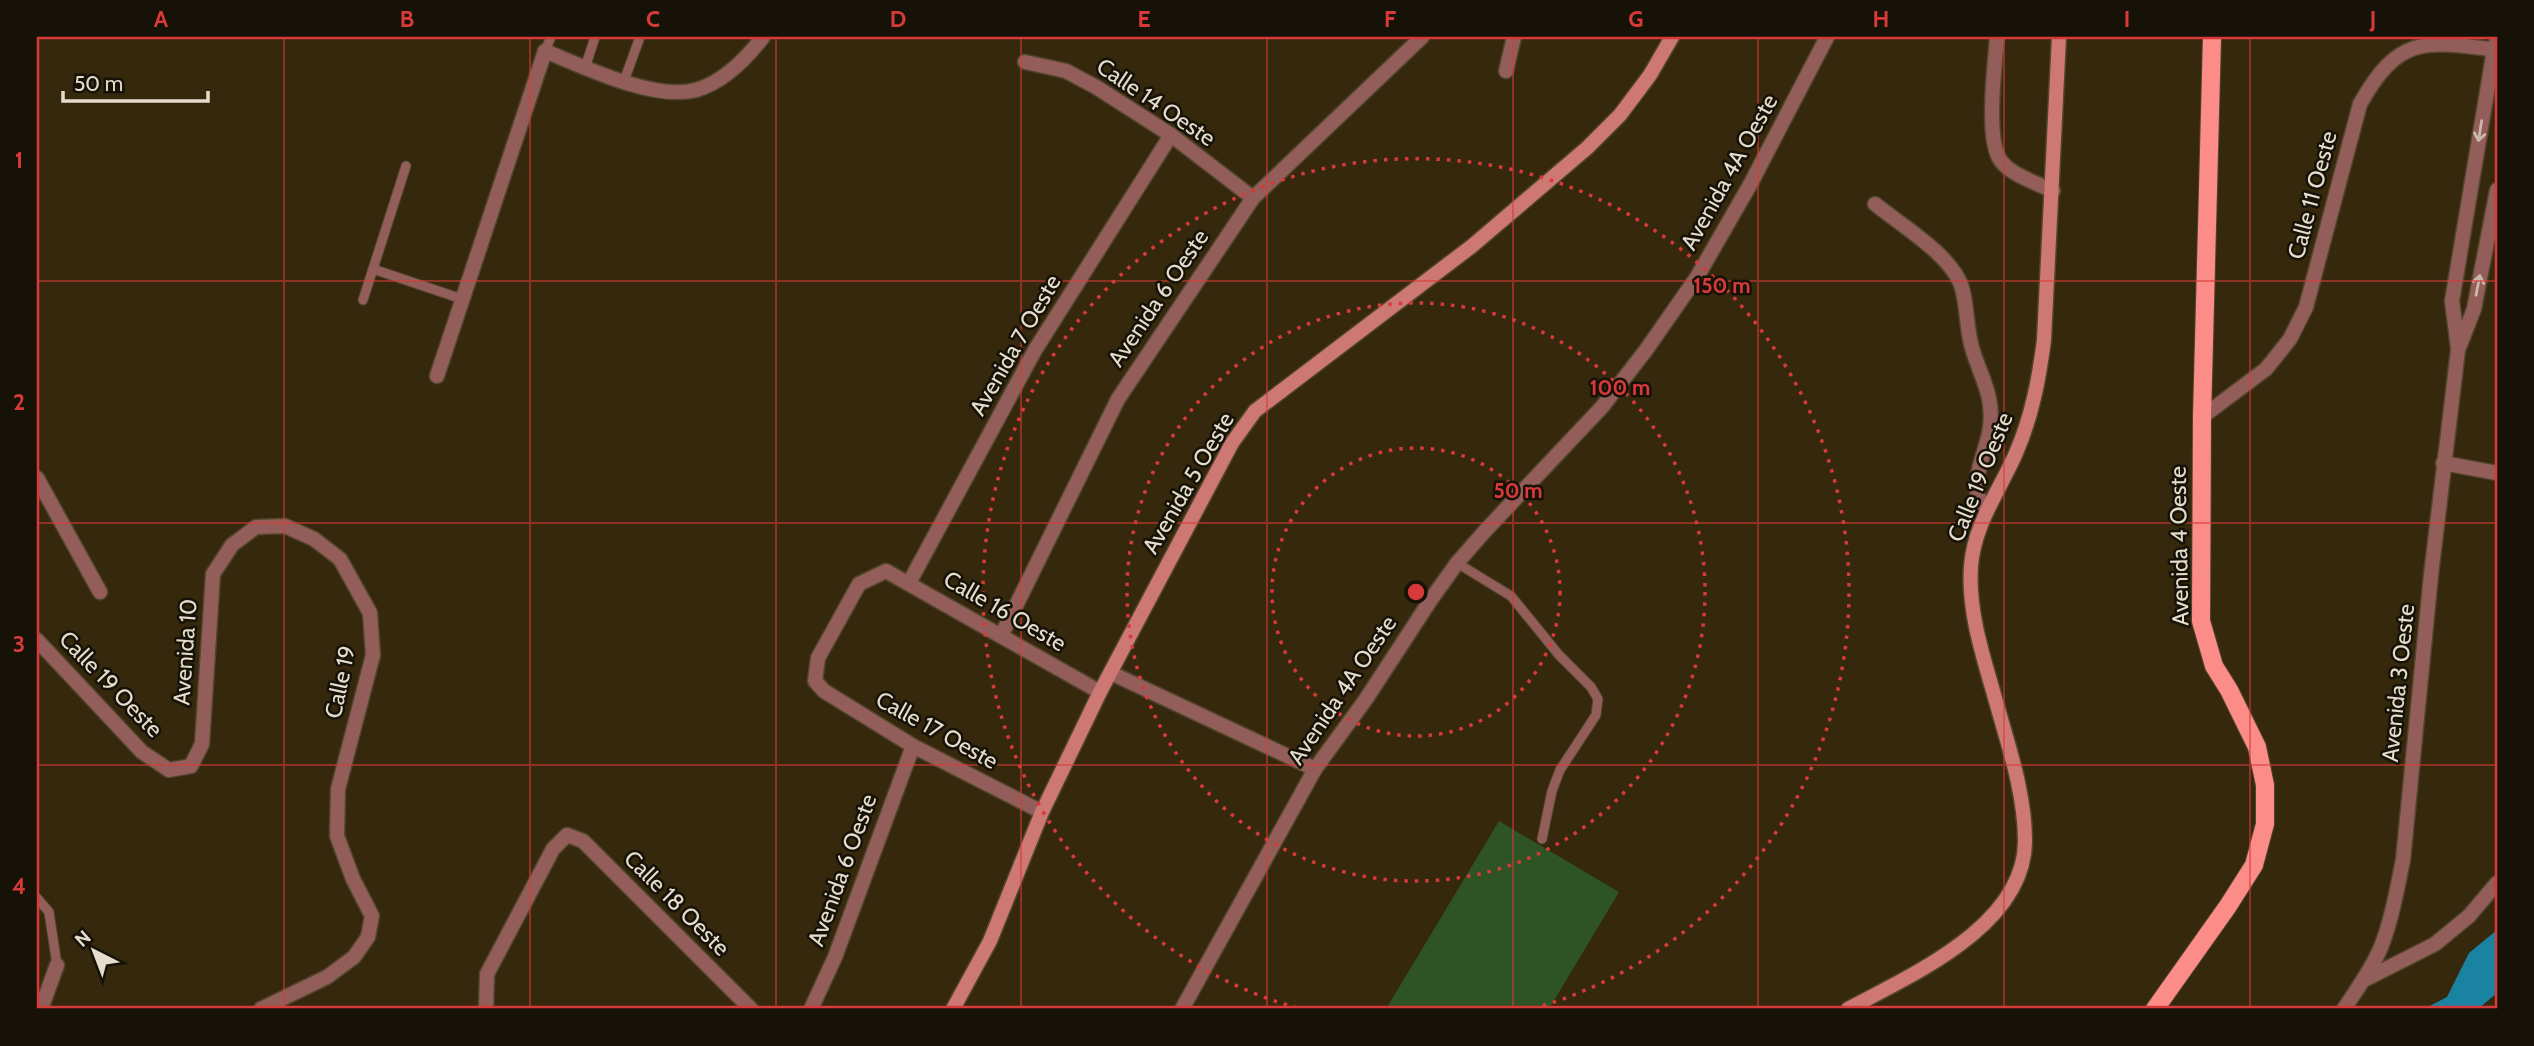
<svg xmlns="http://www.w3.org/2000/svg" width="2534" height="1046" font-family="Cabin,sans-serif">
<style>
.green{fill:#2e5325}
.water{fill:#1b83a2}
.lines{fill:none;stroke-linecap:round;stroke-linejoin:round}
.lane-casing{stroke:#51452c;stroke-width:11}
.street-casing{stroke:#51452c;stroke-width:17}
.secondary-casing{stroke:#51452c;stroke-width:17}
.primary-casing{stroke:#51452c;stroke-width:20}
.lane{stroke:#935d5a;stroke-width:9}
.street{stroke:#935d5a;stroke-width:14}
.secondary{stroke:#ce7874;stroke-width:14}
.primary{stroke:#fb8c88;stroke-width:18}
.oneway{stroke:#ccb7aa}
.grid{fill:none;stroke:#d73a38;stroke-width:2;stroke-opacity:0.55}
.ring{fill:none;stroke:#d73a38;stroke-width:3.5;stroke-dasharray:3.5 7}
.labels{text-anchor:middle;stroke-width:5;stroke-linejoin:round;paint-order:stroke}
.street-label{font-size:23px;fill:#e4ddcd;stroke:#171207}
.centre{fill:#d73a38;stroke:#171207;stroke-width:3.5}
.ring-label{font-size:21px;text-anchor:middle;font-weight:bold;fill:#d73a38;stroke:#171207;stroke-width:5;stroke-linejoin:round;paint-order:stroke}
.neatline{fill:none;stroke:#d73a38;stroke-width:2.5}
.grid-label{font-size:23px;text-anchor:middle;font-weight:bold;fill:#d73a38}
</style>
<rect width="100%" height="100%" fill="#35280d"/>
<path class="green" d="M1499 821 1619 892 1549 1009H1386Z"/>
<path class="water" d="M2497 930V993L2478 1009H2424L2447 997 2469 953Z"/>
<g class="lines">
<defs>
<g id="lane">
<path d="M545 51 551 37"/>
<path d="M585 68 595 37"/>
<path d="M624 81 640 37"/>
<path d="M373 269 462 299"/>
<path d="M363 300 406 166"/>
<path d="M1457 563 1511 596 1559 655 1591 687 1598 699 1596 715 1560 770 1552 791 1542 839"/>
<path d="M37 898 49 912 57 965"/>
</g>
<g id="street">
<path d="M1997 37C1995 64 1985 141 2001 161 2011 175 2037 183 2053 191"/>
<path d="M1025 62 1066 71 1096 87 1171 135 1253 198"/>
<path d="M1506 71 1514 37"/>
<path d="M1875 204C1901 225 1953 256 1962 288 1968 309 1966 331 1973 351 1982 380 1994 396 1990 428 1987 448 1975 471 1977 491 1977 497 1983 504 1987 509"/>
<path d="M2458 348 2452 301 2494 50 2497 40"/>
<path d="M437 376 545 51C584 67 654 101 696 90 724 82 746 59 763 37"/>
<path d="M2202 417 2266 369 2290 339 2306 307 2360 104C2399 34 2427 41 2497 50"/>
<path d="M2443 463 2497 473"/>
<path d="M37 478 100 592"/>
<path d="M909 583 1035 350 1171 135"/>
<path d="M1001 636 1118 399 1253 198 1422 37"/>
<path d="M37 640 142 752 169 770 191 766 202 744 213 574 232 545 256 527 285 526 314 539 340 559 370 613 373 655 338 789 337 836 353 879 372 916 368 937 354 957 327 977 261 1009"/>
<path d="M1111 673 1315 769"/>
<path d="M1042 812 913 746 824 691 815 681 818 658 859 584 886 571 1100 692"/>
<path d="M2364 980 2435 944 2469 916 2497 883"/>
<path d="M41 1009 57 965"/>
<path d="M486 1009 487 974 553 849 567 835 583 841 751 1009"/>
<path d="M811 1009 835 957 913 746"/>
<path d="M1182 1009 1315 769 1366 699 1430 601 1457 563 1485 531 1602 407 1646 350 1697 277 1751 183 1827 37"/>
<path d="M2344 1009C2357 989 2372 969 2381 947 2392 919 2397 889 2403 860L2431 575 2458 350 2474 309 2497 190"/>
</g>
<g id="secondary">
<path d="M953 1009 990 941 1042 812 1100 692 1232 443 1255 411 1472 246 1587 148 1620 115 1650 75 1672 37"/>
<path d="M1848 1009C1911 975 2025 926 2025 841 2025 790 2006 739 1993 691 1981 650 1968 608 1971 566 1974 524 2000 490 2016 453 2032 416 2039 379 2044 340L2059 37"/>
</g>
<path id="primary" d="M2155 1009 2228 906 2254 865 2265 824V785L2257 747 2229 690 2214 666 2201 621 2202 417 2212 37"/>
</defs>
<use href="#lane" class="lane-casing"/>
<use href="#street" class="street-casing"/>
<use href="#secondary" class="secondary-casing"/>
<use href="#primary" class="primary-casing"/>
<use href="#lane" class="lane"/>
<use href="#street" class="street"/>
<use href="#secondary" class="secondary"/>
<use href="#primary" class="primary"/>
</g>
<defs><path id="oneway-shaft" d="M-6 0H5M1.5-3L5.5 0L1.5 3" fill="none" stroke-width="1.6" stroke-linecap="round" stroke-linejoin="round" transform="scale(1.75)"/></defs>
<g class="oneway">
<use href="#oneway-shaft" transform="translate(2480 131) rotate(99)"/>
<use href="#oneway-shaft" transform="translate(2478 285) rotate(-79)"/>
</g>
<path class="grid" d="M284 37V1009M530 37V1009M776 37V1009M1021 37V1009M1267 37V1009M1513 37V1009M1758 37V1009M2004 37V1009M2250 37V1009M37 281H2497M37 523H2497M37 765H2497"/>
<g class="ring">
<circle cx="1416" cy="592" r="144"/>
<circle cx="1416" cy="592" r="289"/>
<path d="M1297 1008A433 433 0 1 1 1535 1008"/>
</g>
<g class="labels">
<g class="street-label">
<text transform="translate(1156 102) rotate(34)" y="8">Calle 14 Oeste</text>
<text transform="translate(1729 172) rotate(-61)" y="8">Avenida 4A Oeste</text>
<text transform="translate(2312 195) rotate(-75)" y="8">Calle 11 Oeste</text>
<text transform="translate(1158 298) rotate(-56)" y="8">Avenida 6 Oeste</text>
<text transform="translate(1015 345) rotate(-60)" y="8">Avenida 7 Oeste</text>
<text transform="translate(1980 477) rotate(-68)" y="8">Calle 19 Oeste</text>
<text transform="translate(1188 483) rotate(-60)" y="8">Avenida 5 Oeste</text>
<text transform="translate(2179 546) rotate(-91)" y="8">Avenida 4 Oeste</text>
<text transform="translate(1005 611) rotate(30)" y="8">Calle 16 Oeste</text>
<text transform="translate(185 652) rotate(-86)" y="8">Avenida 10</text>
<text transform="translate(340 682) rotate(-78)" y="8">Calle 19</text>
<text transform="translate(2398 683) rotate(-84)" y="8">Avenida 3 Oeste</text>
<text transform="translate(111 684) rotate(46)" y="8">Calle 19 Oeste</text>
<text transform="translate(1342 690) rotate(-56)" y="8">Avenida 4A Oeste</text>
<text transform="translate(937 730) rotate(29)" y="8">Calle 17 Oeste</text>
<text transform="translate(842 870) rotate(-70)" y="8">Avenida 6 Oeste</text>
<text transform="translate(677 903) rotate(45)" y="8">Calle 18 Oeste</text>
</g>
</g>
<circle cx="1416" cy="592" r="10" class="centre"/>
<g class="ring-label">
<text x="1722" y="293">150 m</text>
<text x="1620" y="395">100 m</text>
<text x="1518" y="498">50 m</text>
</g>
<rect width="2534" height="1046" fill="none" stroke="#171207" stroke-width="77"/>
<g transform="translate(94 951) rotate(318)" stroke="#171207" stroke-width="5" paint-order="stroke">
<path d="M0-5L12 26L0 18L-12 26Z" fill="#e4ddcd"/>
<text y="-10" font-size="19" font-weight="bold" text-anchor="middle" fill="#e4ddcd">N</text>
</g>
<path d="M63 91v10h145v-10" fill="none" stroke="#e4ddcd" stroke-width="3.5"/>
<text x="74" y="91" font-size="21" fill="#e4ddcd" stroke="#171207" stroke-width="5" paint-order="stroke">50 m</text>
<rect x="38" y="38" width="2458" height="969" class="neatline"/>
<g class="grid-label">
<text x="161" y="27">A</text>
<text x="407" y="27">B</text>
<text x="653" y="27">C</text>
<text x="898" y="27">D</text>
<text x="1144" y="27">E</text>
<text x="1390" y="27">F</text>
<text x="1636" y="27">G</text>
<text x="1881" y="27">H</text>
<text x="2127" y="27">I</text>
<text x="2373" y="27">J</text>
<text x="19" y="168">1</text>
<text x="19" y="410">2</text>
<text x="19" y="652">3</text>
<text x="19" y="894">4</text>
</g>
</svg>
